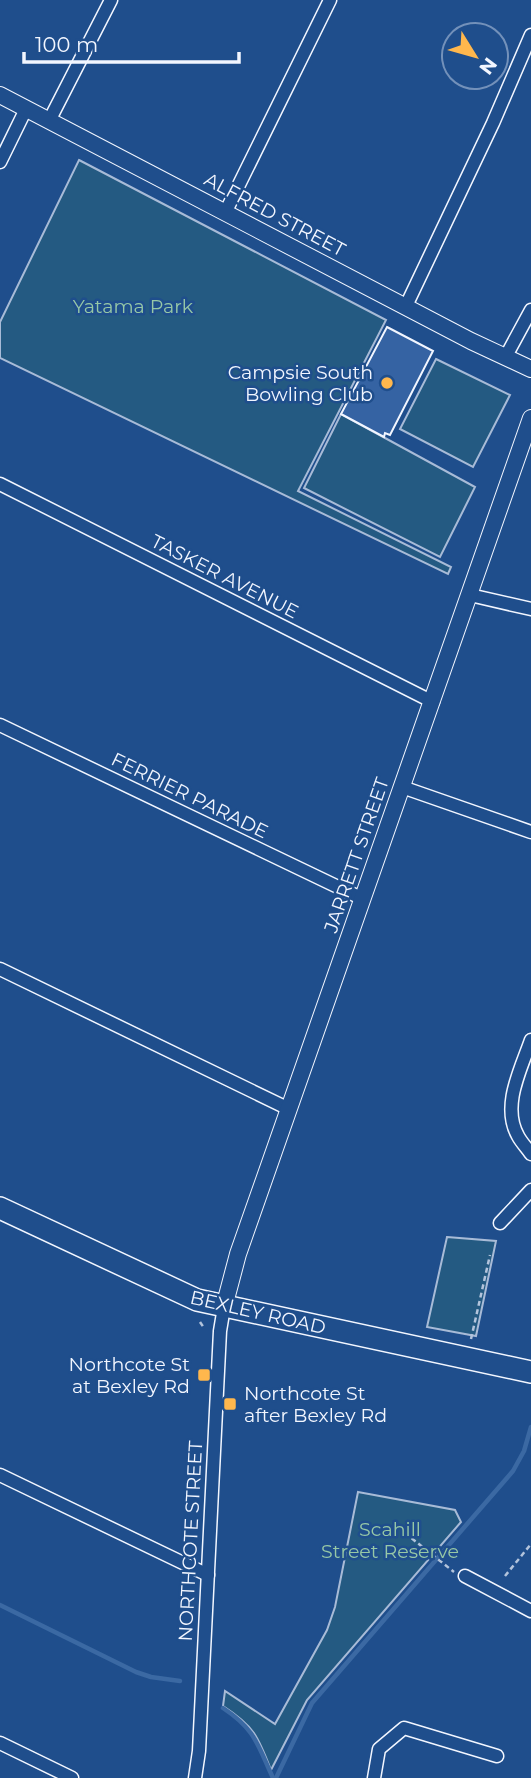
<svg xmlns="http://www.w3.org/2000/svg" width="531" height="1778" font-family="Montserrat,sans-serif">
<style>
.green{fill:#245a82;stroke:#a8bbd7;stroke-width:2}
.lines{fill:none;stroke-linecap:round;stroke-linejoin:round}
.stream{stroke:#3b69a3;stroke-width:4.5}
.building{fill:#3563a3;stroke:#f2f6ff;stroke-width:2}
.minor-casing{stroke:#f2f6ff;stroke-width:15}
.tertiary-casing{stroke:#f2f6ff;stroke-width:18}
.primary-casing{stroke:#f2f6ff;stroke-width:24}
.path{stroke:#b3c4dc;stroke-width:2.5;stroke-dasharray:5 3.5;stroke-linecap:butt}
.minor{stroke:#1f4e8c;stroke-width:12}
.tertiary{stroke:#1f4e8c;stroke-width:16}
.primary{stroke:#1f4e8c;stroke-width:21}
.poi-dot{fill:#ffb74d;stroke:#1f4e8c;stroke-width:2.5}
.labels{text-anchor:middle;stroke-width:5;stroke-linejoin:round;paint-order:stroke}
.street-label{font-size:19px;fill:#f2f6ff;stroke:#1f4e8c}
.park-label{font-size:19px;fill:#97c8a6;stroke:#1f4e8c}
.poi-label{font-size:19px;fill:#f2f6ff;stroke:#1f4e8c;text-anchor:end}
</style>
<rect width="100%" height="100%" fill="#1f4e8c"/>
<g class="green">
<path d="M79 160 386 320 298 491 451 567 448 574 0 358V322Z"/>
<path d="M436 359 510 395 473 467 400 429Z"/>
<path d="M341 414 475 487 440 557 304 488Z"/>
<path d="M447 1237 496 1241 476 1336 427 1327Z"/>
<path d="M358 1492 455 1510 461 1522 307 1700 271 1770C258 1736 254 1726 223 1706L225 1691 275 1724 327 1630 335 1607Z"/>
</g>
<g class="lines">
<g class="stream">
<path d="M0 1605 136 1672 151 1677 180 1681"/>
<path d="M223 1708C256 1730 257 1744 273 1778"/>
<path d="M276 1778 312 1703 513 1471 524 1451 531 1427"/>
</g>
</g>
<path class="building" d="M387 327 433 351 390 435 385 433 384 437 341 414Z"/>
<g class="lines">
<defs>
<g id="minor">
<path d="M49 121 111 0"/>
<path d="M0 162 26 109"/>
<path d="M226 211 330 0"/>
<path d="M406 306 493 123 531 35"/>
<path d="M505 358 531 310"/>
<path d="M0 484 433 702"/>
<path d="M470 595 531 609"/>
<path d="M0 725 363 899"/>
<path d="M402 787 531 832"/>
<path d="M0 969 289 1109"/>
<path d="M531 1040C521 1069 501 1106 518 1136 521 1142 527 1148 531 1154"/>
<path d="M500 1223 531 1190"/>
<path d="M0 1475 208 1575"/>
<path d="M465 1576 531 1611"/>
<path d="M0 1743 72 1778"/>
<path d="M195 1778 199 1751 220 1331 224 1307"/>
<path d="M374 1778 379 1749 404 1728 497 1756"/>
</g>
<g id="tertiary">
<path d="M0 95 471 341 531 369"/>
<path d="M224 1307 238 1254 531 418"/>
</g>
<path id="primary" d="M0 1208 197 1300 531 1372"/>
</defs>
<use href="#minor" class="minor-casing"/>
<use href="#tertiary" class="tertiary-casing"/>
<use href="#primary" class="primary-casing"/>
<g class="path">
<path d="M200 1322 204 1328"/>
<path d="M471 1339 490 1255"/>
<path d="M405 1533 454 1572"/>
<path d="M505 1576 531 1544"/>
</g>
<use href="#minor" class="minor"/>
<use href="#tertiary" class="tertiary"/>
<use href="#primary" class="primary"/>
</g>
<g class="poi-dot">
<circle cx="387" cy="383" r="7"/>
<rect x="197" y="1368" width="14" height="14" rx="3.5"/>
<rect x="223" y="1397" width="14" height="14" rx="3.5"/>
</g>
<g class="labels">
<g class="street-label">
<text transform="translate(275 214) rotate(28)" y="7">ALFRED STREET</text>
<text transform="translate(225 576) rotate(27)" y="7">TASKER AVENUE</text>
<text transform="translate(190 795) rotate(26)" y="7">FERRIER PARADE</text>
<text transform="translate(356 855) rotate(-71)" y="7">JARRETT STREET</text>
<text transform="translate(258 1312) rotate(13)" y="7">BEXLEY ROAD</text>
<text transform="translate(190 1541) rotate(-87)" y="7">NORTHCOTE STREET</text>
</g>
<g class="park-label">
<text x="133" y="313">Yatama Park</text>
<text x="390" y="1536">Scahill<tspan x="390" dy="22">Street Reserve</tspan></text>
</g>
<g class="poi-label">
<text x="373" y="379">Campsie South<tspan x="373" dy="22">Bowling Club</tspan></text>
<text x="190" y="1371">Northcote St<tspan x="190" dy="22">at Bexley Rd</tspan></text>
<text x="244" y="1400" text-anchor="start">Northcote St<tspan x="244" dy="22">after Bexley Rd</tspan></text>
</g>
</g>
<g transform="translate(475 56) rotate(127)"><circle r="33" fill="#1f4e8c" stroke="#7391ba" stroke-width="2"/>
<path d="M0-5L12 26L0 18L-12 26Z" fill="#ffb74d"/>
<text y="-10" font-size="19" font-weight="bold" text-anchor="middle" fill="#f2f6ff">N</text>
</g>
<path d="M24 52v10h215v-10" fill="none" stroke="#f2f6ff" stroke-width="3.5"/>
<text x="35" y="52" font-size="21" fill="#f2f6ff" stroke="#1f4e8c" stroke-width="5" paint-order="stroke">100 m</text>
</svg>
